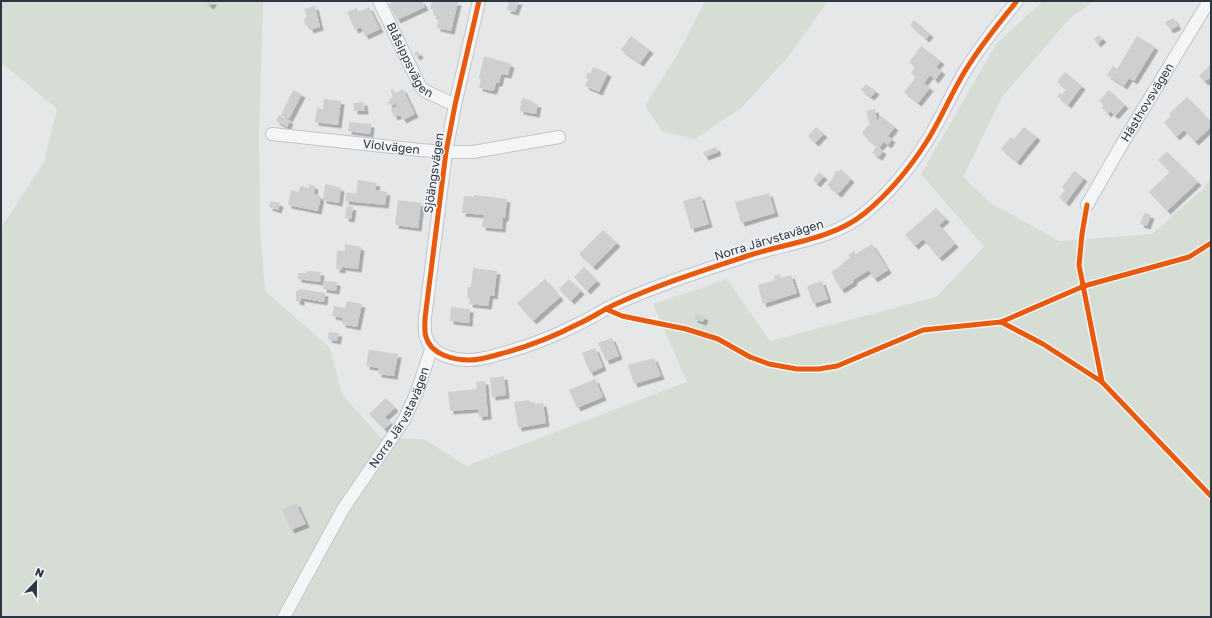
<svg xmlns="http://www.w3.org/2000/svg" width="1212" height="618" font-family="'Golos Text',sans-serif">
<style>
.green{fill:#d6ddd5}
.building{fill:#cdcfd1;filter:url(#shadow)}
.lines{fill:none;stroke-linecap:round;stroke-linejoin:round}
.street-casing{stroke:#c3c5c7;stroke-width:14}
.street{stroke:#f4f5f6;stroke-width:12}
.cycleway-casing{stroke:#f3f5f8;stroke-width:8}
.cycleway{stroke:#e8590c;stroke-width:5}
.labels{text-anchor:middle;stroke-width:3;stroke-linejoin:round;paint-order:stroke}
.street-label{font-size:12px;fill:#2c3542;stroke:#f3f5f8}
</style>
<defs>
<filter id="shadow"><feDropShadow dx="3.5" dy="3.5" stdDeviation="0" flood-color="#0004"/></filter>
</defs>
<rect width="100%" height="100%" fill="#e5e7e9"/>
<g class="green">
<path d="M1 1H263L259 133 260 230 265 291 330 348 342 394 381 438 424 439 466 466 687 382 653 304 727 279 770 341 936 297 984 247 921 174 997 43 1043 1H1095L1070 18 1002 97 963 177 992 204 1059 241 1152 234 1204 188 1211 177V617H1V228L44 162 57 109 1 62Z"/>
<path d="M705 1H828L788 57 741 108 695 139 663 132 645 106 679 52Z"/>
</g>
<g class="building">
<path d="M204 1H214L210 6Z"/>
<path d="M395 1H422L425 7 397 20 389 4Z"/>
<path d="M432 1 458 2 451 31 437 28 439 17 433 15 434 10 430 9Z"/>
<path d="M504 1H519L515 12 507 10 509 3Z"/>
<path d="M315 6 320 27 310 30 308 25H305L304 19 307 17 304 9Z"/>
<path d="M369 7 380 29 365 36 361 27 355 30 347 12 357 8 358 12Z"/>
<path d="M1173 18 1178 26 1170 30 1165 22Z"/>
<path d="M914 20 930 34 926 39 910 25Z"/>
<path d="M1099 35 1103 39 1097 44 1094 39Z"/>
<path d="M631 36 650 50 640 63 621 50Z"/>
<path d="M1137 36 1155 47 1134 81 1129 78 1124 86 1107 75 1113 66 1117 69Z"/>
<path d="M921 46 941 61 936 67 942 71 935 80 930 75 924 83 930 88 918 103 904 92 916 77 911 73 915 67 909 62Z"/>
<path d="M418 51 420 55 416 57 414 53Z"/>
<path d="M484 56 511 64 508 75 501 74 499 83H496L494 90 492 91 480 88 479 87 481 79 479 78Z"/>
<path d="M1211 64V81L1209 78 1205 82 1199 76Z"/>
<path d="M593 67 608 73 599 92 585 86 588 79 585 78 588 72 590 74Z"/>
<path d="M1065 72 1082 86 1068 105 1057 96 1060 93 1062 95 1066 89 1057 82Z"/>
<path d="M866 84 876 91 871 97 861 90Z"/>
<path d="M393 89 395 93 403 89 415 114 403 120 400 115 394 117 391 109 397 106 396 104 392 106 391 104 389 105 388 102 390 101 389 99 393 98 391 90Z"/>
<path d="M293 90 302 94 289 119 281 115Z"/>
<path d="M1109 90 1125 105 1115 116 1110 111 1108 114 1102 108 1104 105 1099 101Z"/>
<path d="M1187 97 1211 122V127L1195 142 1184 130 1176 137 1164 122 1171 116 1169 114Z"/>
<path d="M522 98 533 101V103L538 104 536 114 520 111Z"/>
<path d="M324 99 341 101 338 125 315 122 317 108 323 109Z"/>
<path d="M364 102 365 111H354V103Z"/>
<path d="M875 109 877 121 881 116 895 127 888 136 892 139 888 145 884 142 879 148 883 151 879 157 872 153 877 146 865 137V136L862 133 868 125 870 126 866 111Z"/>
<path d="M279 115 290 121 287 127 276 121Z"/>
<path d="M349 122 371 124 370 134 348 131Z"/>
<path d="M816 127 824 134 815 143 808 136Z"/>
<path d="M1024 127 1037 137 1017 162 1001 149 1011 137 1014 139Z"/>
<path d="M716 147 718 152 705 157 703 152Z"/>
<path d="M1167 152 1198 182 1167 211 1149 192 1170 172 1158 160Z"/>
<path d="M841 169 851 179 838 194 827 185 834 177 833 176 837 170 838 172Z"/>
<path d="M1074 171 1084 178 1066 203 1059 197 1065 190 1062 187Z"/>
<path d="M819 172 824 176 817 184 813 180Z"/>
<path d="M358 180 377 183 375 190 387 192 385 205 345 201 347 192 356 194Z"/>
<path d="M309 184 315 186 314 194 321 196 318 211 288 205 291 190 299 192 300 186 309 188Z"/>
<path d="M325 184 341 188 339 203 323 200Z"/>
<path d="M769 193 775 213 741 223 735 202Z"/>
<path d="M474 195 507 199 505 218H503L502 229 482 227 484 215 462 213 464 196 474 197Z"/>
<path d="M701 196 709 224 691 229 683 201Z"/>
<path d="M398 200 421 203 418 228 395 225Z"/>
<path d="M271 201 280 203 278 210 269 207Z"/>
<path d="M347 206 353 207 351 219 345 218Z"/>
<path d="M936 208 946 219 939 225 955 244 939 258 923 239 915 246 905 235Z"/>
<path d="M1144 213 1151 215 1147 226 1140 224Z"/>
<path d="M603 230 617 243 593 267 579 254Z"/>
<path d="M345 244 361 247 358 269 342 267V270L336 269 337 250 345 251Z"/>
<path d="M872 244 888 270 874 279 869 270 853 280 854 282 841 290 831 272 843 264 842 263 850 258 848 255 854 251 856 254Z"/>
<path d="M584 267 597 281 587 291 574 277Z"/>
<path d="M473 268 497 271 494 296 490 295 488 306 469 304 470 299 467 298 468 287H471Z"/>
<path d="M307 271 321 272 320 282 298 279V273H306Z"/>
<path d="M780 274 781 278 791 275 797 293 763 304 758 285 775 280 774 276Z"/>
<path d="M545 279 560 297 533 321 517 303Z"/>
<path d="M569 279 581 291 571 301 559 289Z"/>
<path d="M324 281 337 282 336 291 323 289Z"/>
<path d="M822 281 828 299 813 304 807 286Z"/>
<path d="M301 289 325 293 324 302 301 298V302L296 301V291Z"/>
<path d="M347 301 362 304 357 327 342 324 343 318 332 316 334 306 345 308Z"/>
<path d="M451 307 470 309 469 323 450 321Z"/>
<path d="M696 313 705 317 703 322 694 319Z"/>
<path d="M329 332 339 333 337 341 328 339Z"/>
<path d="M612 338 619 356 606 361 598 343Z"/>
<path d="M595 348 603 367 590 373 582 353Z"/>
<path d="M369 350 398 354 394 376 378 374 379 368 366 366Z"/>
<path d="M654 358 661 376 634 384 628 365Z"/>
<path d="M504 376 506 395 492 397 490 378Z"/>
<path d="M595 379 603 397 577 408 569 390Z"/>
<path d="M485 381 488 416 479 417 478 409 450 411 448 392 477 389 476 382Z"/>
<path d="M386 398 395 408 385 417 391 423 384 429 369 414Z"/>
<path d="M528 400 531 402H534L535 404 543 403 546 423 518 428 514 402Z"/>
<path d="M296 503 306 524 291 530 282 510Z"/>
</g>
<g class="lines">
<defs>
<g id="street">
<path id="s1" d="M379 1 420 86 425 91 455 105"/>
<path d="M479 1 455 105 446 152 425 318C425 324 424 331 426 337 431 355 454 360 470 360 480 360 490 357 500 354 527 347 553 337 578 324 592 318 604 309 618 303 660 284 704 270 747 256 786 243 832 240 865 213 889 193 910 168 927 141 941 119 951 94 965 71 981 45 998 24 1017 1"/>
<path id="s2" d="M272 134 420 150 446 152H473L559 137"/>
<path id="s3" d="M1087 205 1122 144 1209 1"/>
<path id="s4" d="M284 617 343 509 404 420 417 392 432 347"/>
</g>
</defs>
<use href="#street" class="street-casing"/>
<use href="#street" class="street"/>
<defs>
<g id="cycleway">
<path d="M479 1 455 105 446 152 425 318C425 324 424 331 426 337 431 355 454 360 470 360 480 360 490 357 500 354 527 347 553 337 578 324 592 318 604 309 618 303 660 284 704 270 747 256 786 243 832 240 865 213 889 193 910 168 927 141 941 119 951 94 965 71 981 45 998 24 1017 1"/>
<path d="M1087 205 1082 234 1079 265 1102 382"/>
<path d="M606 309 622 316 686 329 718 339 750 357 769 364 797 369H819L837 366 923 330 1001 322 1084 286 1189 257 1211 243"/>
<path d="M1001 322 1043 344 1102 382 1211 496"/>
</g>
</defs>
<use href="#cycleway" class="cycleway-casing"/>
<use href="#cycleway" class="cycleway"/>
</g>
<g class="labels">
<g class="street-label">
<text dy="4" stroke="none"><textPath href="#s1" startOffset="67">Blåsippsvägen</textPath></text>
<text dy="4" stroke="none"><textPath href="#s3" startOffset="119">Hästhovsvägen</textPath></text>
<text dy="4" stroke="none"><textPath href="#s2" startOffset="120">Violvägen</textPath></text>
<text transform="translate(434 173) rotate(-82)" y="4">Sjöängsvägen</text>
<text transform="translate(769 240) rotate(-17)" y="4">Norra Järvstavägen</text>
<text dy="4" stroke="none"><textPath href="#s4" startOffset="231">Norra Järvstavägen</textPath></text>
</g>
</g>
<rect width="1212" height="618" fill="none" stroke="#2c3542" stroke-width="4"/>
<g transform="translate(36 582) rotate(22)" stroke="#f3f5f8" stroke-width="3" paint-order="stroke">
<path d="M0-3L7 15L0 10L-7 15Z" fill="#2c3542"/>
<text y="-6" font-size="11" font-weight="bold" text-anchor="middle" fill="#2c3542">N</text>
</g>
</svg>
